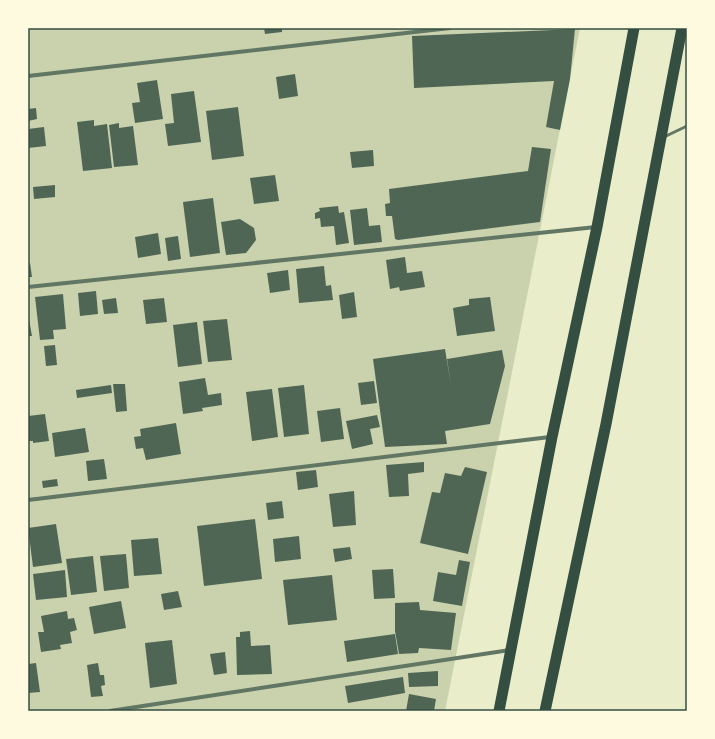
<svg xmlns="http://www.w3.org/2000/svg" width="715" height="739" font-family="Mulish,sans-serif">
<style>
.green{fill:#cad2ad}
.building{fill:#4f6655}
.lines{fill:none;stroke-linecap:round;stroke-linejoin:round}
.service{stroke:#617663;stroke-width:3}
.minor{stroke:#617663;stroke-width:4}
.trunk{stroke:#344e41;stroke-width:11}
.neatline{fill:none;stroke:#344e41;stroke-width:1.5}
</style>
<rect width="100%" height="100%" fill="#e9edc9"/>
<path class="green" d="M28 28H580L445 711H28Z"/>
<g class="building">
<path d="M264 28H282V32L265 34Z"/>
<path d="M575 29 570 79 560 130 546 127 554 81 414 88 412 36Z"/>
<path d="M295 74 298 96 279 99 276 77Z"/>
<path d="M157 80 163 119 135 123 132 103 140 102 137 83Z"/>
<path d="M194 91 201 142 168 146 165 124 174 123 171 94Z"/>
<path d="M238 107 244 156 212 160 206 111Z"/>
<path d="M36 108 37 119 28 121V109Z"/>
<path d="M94 120V126L107 124 112 168 83 171 77 122Z"/>
<path d="M119 123V128L133 126 138 165 114 167 109 125Z"/>
<path d="M44 127 46 146 28 148V129Z"/>
<path d="M532 147 551 149 540 222 398 240 395 239 392 216H386L385 204 390 203 389 189 528 171Z"/>
<path d="M373 150 374 166 352 168 350 152Z"/>
<path d="M275 175 279 201 254 204 250 178Z"/>
<path d="M55 185V197L34 199 33 187Z"/>
<path d="M213 198 220 253 190 257 183 202Z"/>
<path d="M338 206 339 213 344 212 349 243 336 245 334 226 321 227 320 218 315 219V213L320 211 319 208Z"/>
<path d="M367 208 369 226 380 225 382 242 354 245 350 210Z"/>
<path d="M240 219 254 228 256 240 246 253 226 255 221 222Z"/>
<path d="M158 233 161 254 138 258 135 237Z"/>
<path d="M178 236 181 259 168 261 165 238Z"/>
<path d="M405 257 407 273 422 271 425 287 400 291 399 287 390 289 386 260Z"/>
<path d="M30 263 32 277H28V264Z"/>
<path d="M324 266 326 286 331 285 333 300 299 303 296 269Z"/>
<path d="M288 270 290 290 270 293 267 273Z"/>
<path d="M96 291 98 314 80 316 78 293Z"/>
<path d="M354 292 357 317 342 319 339 295Z"/>
<path d="M63 294 66 329 53 330 54 339 40 340 35 297Z"/>
<path d="M490 297 495 331 457 336 453 308 469 305V299Z"/>
<path d="M116 298 118 313 104 314 102 300Z"/>
<path d="M164 298 167 322 146 324 143 300Z"/>
<path d="M28 314 32 336H28Z"/>
<path d="M227 319 232 360 208 362 203 321Z"/>
<path d="M197 322 202 364 178 367 173 325Z"/>
<path d="M55 345 57 365 46 366 44 346Z"/>
<path d="M445 349 451 385 447 359 502 350 505 366 490 424 445 431 447 444 385 447 373 359Z"/>
<path d="M205 378 208 395 221 393 222 405 202 408 203 411 183 414 179 382Z"/>
<path d="M374 381 377 403 361 405 358 383Z"/>
<path d="M113 384H125L127 411 116 412Z"/>
<path d="M111 385 112 393 77 398 76 390Z"/>
<path d="M304 385 309 434 284 437 278 388Z"/>
<path d="M272 389 278 437 252 441 246 392Z"/>
<path d="M340 408 344 439 321 442 317 411Z"/>
<path d="M45 414 49 441 33 443V441H28V416Z"/>
<path d="M377 415 380 427 370 429 373 444 352 449 346 421Z"/>
<path d="M176 423 181 454 146 460 143 448 136 449 134 437 141 436 140 429Z"/>
<path d="M85 428 89 452 55 457 52 433Z"/>
<path d="M104 459 107 479 88 481 86 461Z"/>
<path d="M424 462V472L408 474 409 496 389 497 386 465Z"/>
<path d="M465 467 487 472 468 554 420 543 432 492 440 493 445 473 461 476Z"/>
<path d="M316 470 318 487 298 490 296 472Z"/>
<path d="M57 479 58 486 43 488 42 481Z"/>
<path d="M354 491 356 525 333 527 329 494Z"/>
<path d="M282 501 284 518 268 520 266 503Z"/>
<path d="M255 519 262 579 204 586 197 526Z"/>
<path d="M56 524 62 563 33 567 28 528Z"/>
<path d="M299 536 301 559 275 562 273 539Z"/>
<path d="M158 538 162 574 134 576 131 540Z"/>
<path d="M350 547 352 559 335 562 333 549Z"/>
<path d="M126 554 129 588 104 591 100 556Z"/>
<path d="M93 556 97 592 71 595 66 559Z"/>
<path d="M459 560 470 562 462 606 433 601 438 572 456 575Z"/>
<path d="M393 569 395 598 374 599 372 570Z"/>
<path d="M65 570 67 597 36 600 33 574Z"/>
<path d="M332 575 337 620 288 625 283 580Z"/>
<path d="M178 591 182 607 164 610 161 594Z"/>
<path d="M121 601 126 628 94 634 89 607Z"/>
<path d="M419 602 420 610 456 613 451 650 419 648 418 653 399 654 395 631V603Z"/>
<path d="M67 611 68 619 74 618 77 630 70 632 72 643 60 645 61 649 41 652 38 632H44L41 616Z"/>
<path d="M250 631 251 646 270 645 272 674 237 675 236 637H240V632Z"/>
<path d="M395 634 398 654 347 662 344 641Z"/>
<path d="M172 640 177 684 150 688 145 643Z"/>
<path d="M225 652 227 673 214 675 210 654Z"/>
<path d="M36 663 40 692 28 693V664Z"/>
<path d="M98 663 100 675H104L105 685 101 686 103 696 91 697 87 665Z"/>
<path d="M438 671V686L409 687 408 673Z"/>
<path d="M403 677 405 693 348 703 345 686Z"/>
<path d="M409 694 436 699 434 711H406Z"/>
</g>
<g class="lines">
<path class="service" d="M664 137 687 126"/>
<g class="minor">
<path d="M28 76 450 28"/>
<path d="M28 287 596 227"/>
<path d="M28 500 550 437"/>
<path d="M110 711 510 650"/>
</g>
<g class="trunk">
<path d="M499 711 552 437 597 227 634 28"/>
<path d="M545 711 606 424 682 28"/>
</g>
</g>
<rect width="715" height="739" fill="none" stroke="#fefae0" stroke-width="58"/>
<rect x="29" y="29" width="657" height="681" class="neatline"/>
</svg>
